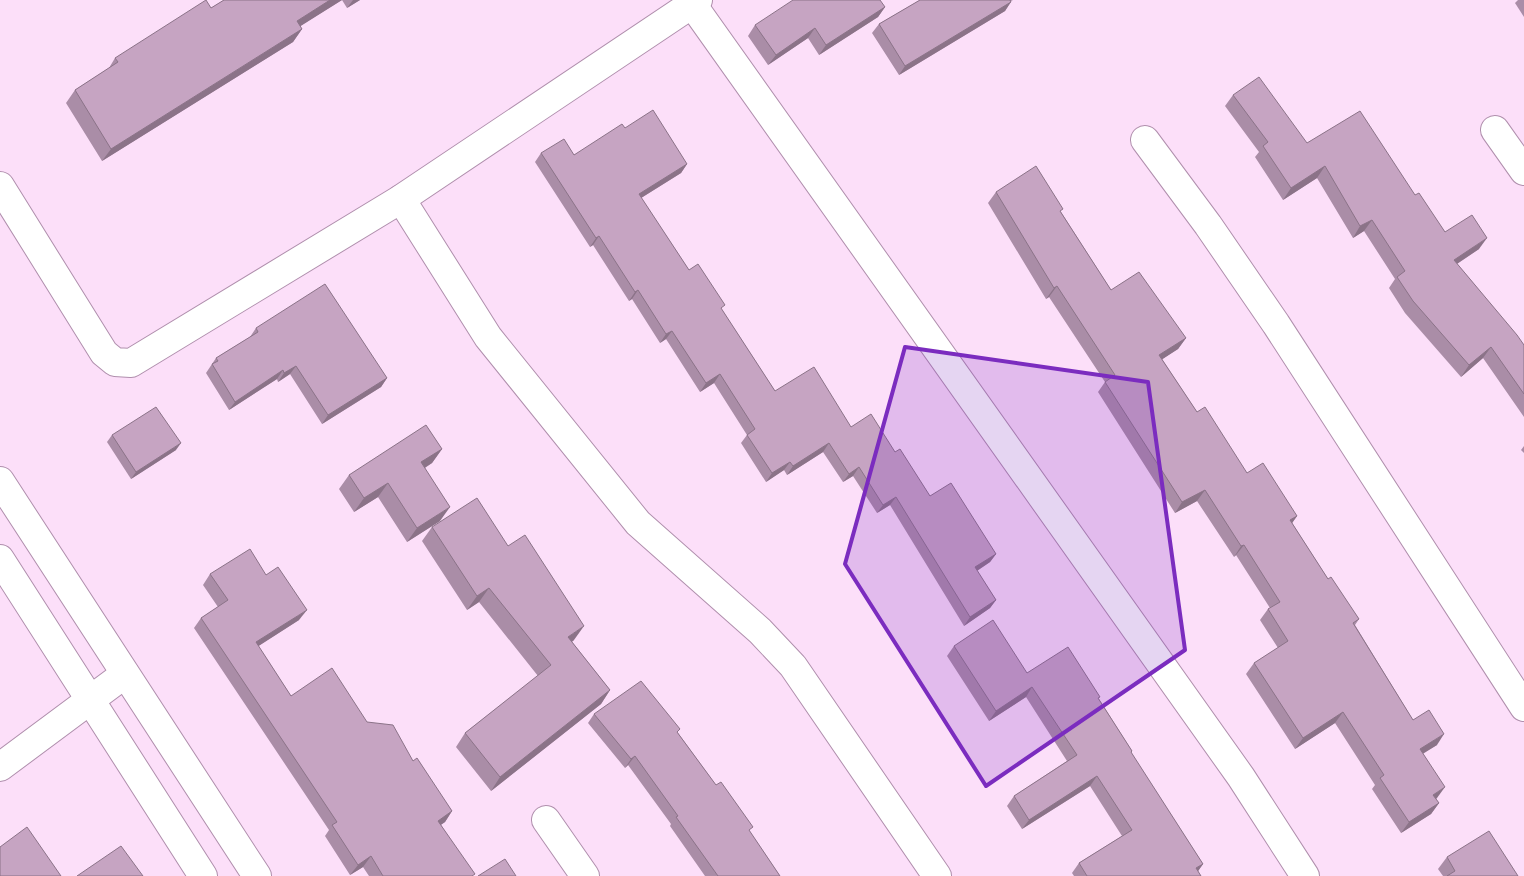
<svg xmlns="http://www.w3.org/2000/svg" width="1524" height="876" font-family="'Varela Round',sans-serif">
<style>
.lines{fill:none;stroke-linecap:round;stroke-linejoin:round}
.minor-casing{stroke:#b08fad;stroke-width:30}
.tertiary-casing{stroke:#b08fad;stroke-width:30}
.minor{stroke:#fff;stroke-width:28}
.tertiary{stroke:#fff;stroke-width:28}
.wall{fill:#aa8da7}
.shaded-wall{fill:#8b7388}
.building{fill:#c6a4c2;stroke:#8b7388}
.marked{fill:#7b2cbf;fill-opacity:0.2;stroke:#7b2cbf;stroke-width:4;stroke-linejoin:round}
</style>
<rect width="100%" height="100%" fill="#fcdff9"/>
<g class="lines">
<defs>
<g id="minor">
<path d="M692 4 1241 777 1305 876"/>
<path d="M1495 130 1524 171"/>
<path d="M1145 140 1208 225 1276 324 1524 707"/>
<path d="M0 186 104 353 115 362 131 363 401 199 698 0"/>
<path d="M401 199 488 337 638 523 760 631 793 666 937 876"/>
<path d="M0 767 125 674"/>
<path d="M546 820 585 876"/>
</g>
<g id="tertiary">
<path d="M0 481 257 876"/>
<path d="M0 559 203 876"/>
</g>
</defs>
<use href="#minor" class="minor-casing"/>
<use href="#tertiary" class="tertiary-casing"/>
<use href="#minor" class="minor"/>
<use href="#tertiary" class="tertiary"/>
</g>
<g class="wall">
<path d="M224 0H342L300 26 302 29 293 42 102 161 66 103 75 90 109 68 115 58 211 8Z"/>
<path d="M342 0H360L347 8Z"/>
<path d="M920 0H1013L1011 1 1005 11 899 75 872 33 879 24Z"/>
<path d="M1518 0H1524V17L1515 3Z"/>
<path d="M885 7 878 17 819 55 808 38 768 65 748 36 755 25Z"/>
<path d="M1233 95 1307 143 1415 195 1445 232 1479 249 1457 264 1524 345V417L1483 358 1461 377 1405 313 1389 288 1395 279 1364 231 1353 238 1317 178 1283 200 1255 157 1259 152 1225 106Z"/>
<path d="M625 128 687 164 681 173 641 198 689 270 722 310 775 391 851 427 895 452 930 496 996 554 990 562 977 571 996 600 990 608 964 626 890 505 877 513 853 476 843 482 823 452 787 475 784 470 766 482 741 443 747 435 714 383 700 392 666 339 660 343 632 299 629 301 593 245 590 247 535 162 541 153 574 155Z"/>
<path d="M996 192 1061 212 1111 290 1186 338 1178 349 1162 359 1197 412 1247 473 1297 516 1292 523 1328 579 1359 619 1355 625 1413 720 1437 745 1423 753 1437 798 1436 799 1439 803 1431 814 1401 833 1372 789 1375 785 1335 723 1295 749 1246 674 1254 663 1278 648 1260 620 1268 609 1270 608 1236 555 1234 557 1197 501 1175 513 1098 392 1105 382 1049 297 1046 299 988 203Z"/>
<path d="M256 328 387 378 381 387 322 424 290 374 278 382 277 379 229 410 206 373 216 358 250 337Z"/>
<path d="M112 435 176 450 131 479 107 442Z"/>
<path d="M1524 446V453L1521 450Z"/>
<path d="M442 449 432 463 425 468 440 521 407 542 378 497 354 512 339 489 349 475Z"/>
<path d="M432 527 508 546 574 640 572 642 610 690 601 704 491 791 456 747 465 733 538 676 479 602 467 610 422 541Z"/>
<path d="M210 574 266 575 299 620 258 646 291 696 367 722 413 761 452 811 445 822 441 825 473 876H369L363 867 350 875 325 836 329 830 194 628 201 618 218 607 203 585Z"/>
<path d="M954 646 1099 699 1132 751 1131 753 1203 864 1198 871 1201 876H1074L1072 873 1079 863 1122 836 1090 786 1022 829 1007 806 1014 796 1067 761 1026 697 989 721 947 656Z"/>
<path d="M594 714 678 733 750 832 780 876H705L670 826 671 824 628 765 625 768 588 723Z"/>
<path d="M1447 857 1518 876H1443L1438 869Z"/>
</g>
<g class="shaded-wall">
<path d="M330 0H342L288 34 297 21Z"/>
<path d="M353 0H360L347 8Z"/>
<path d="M1011 2 1005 11 899 75 905 66Z"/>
<path d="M885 7 878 17 819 55 826 45Z"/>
<path d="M815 28 808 38 768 65 776 55Z"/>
<path d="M302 29 293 42 102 161 111 149Z"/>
<path d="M687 164 681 173 633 203 639 194Z"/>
<path d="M1325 166 1317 178 1283 200 1291 188Z"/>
<path d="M1372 220 1364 231 1353 238 1360 226Z"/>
<path d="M599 236 593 245 590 247 596 238Z"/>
<path d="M1487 238 1479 249 1446 271 1454 260Z"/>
<path d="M1057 286 1049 297 1046 299 1054 288Z"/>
<path d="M638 290 632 299 629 301 635 292Z"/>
<path d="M672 331 666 339 660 343 666 334Z"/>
<path d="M1186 338 1178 349 1152 366 1159 355Z"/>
<path d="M1491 347 1483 358 1461 377 1469 365Z"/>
<path d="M296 366 290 374 278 382 284 373Z"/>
<path d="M283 370 277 379 229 410 235 402Z"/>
<path d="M720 374 714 383 700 392 706 383Z"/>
<path d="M387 378 381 387 322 424 328 415Z"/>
<path d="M181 443 176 450 131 479 136 472Z"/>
<path d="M829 443 823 452 787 475 793 466Z"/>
<path d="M442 449 432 463 411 476 421 462Z"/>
<path d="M790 462 784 470 766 482 772 473Z"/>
<path d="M859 467 853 476 843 482 849 474Z"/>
<path d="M388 483 378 497 354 512 364 498Z"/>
<path d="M1205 490 1197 501 1175 513 1182 502Z"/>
<path d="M896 497 890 505 877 513 883 505Z"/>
<path d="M450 507 440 521 407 542 417 528Z"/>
<path d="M1297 516 1290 526V520Z"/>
<path d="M1244 545 1236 555 1234 557 1241 546Z"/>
<path d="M996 554 990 562 969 576 975 567Z"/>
<path d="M489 588 479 602 467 610 477 596Z"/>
<path d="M996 600 990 608 964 626 970 617Z"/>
<path d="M307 610 299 620 248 653 256 642Z"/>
<path d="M584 626 574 640 558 651 568 637Z"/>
<path d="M1032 687 1026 697 989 721 996 711Z"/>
<path d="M610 690 601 704 491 791 500 777Z"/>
<path d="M1343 712 1335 723 1295 749 1303 738Z"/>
<path d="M1444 734 1437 745 1413 760 1420 749Z"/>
<path d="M635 756 628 765 625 768 631 759Z"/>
<path d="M1097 776 1090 786 1022 829 1029 820Z"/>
<path d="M1445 787 1437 798 1426 805 1433 795Z"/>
<path d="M1439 803 1431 814 1401 833 1409 822Z"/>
<path d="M452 811 445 822 431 831 438 821Z"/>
<path d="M371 856 363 867 350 875 358 865Z"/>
<path d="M1203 864 1196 874V868Z"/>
</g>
<g class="building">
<path d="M206 0 211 8 224 0H330L297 21 302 29 111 149 75 90 118 62 115 58Z"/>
<path d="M793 0H880L885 7 826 45 815 28 776 55 755 25Z"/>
<path d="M920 0H1010L1011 2 905 66 879 24Z"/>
<path d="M1259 77 1307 143 1360 111 1415 195 1419 193 1445 232 1472 215 1487 238 1454 260 1517 335 1524 345V394L1491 347 1469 365 1413 301 1397 277 1405 271 1372 220 1360 226 1325 166 1291 188 1263 146 1268 142 1233 95Z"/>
<path d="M653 110 687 164 639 194 689 270 698 264 725 305 721 308 775 391 814 367 851 427 871 414 895 452 900 449 930 496 951 483 996 554 975 567 996 600 970 617 896 497 883 505 859 467 849 474 829 443 793 466 790 462 772 473 747 435 755 429 720 374 706 383 672 331 666 334 638 290 635 292 599 236 596 238 541 153 564 139 574 155 622 124 625 128Z"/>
<path d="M1036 166 1063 209 1060 211 1111 290 1139 272 1186 338 1159 355 1197 412 1205 407 1247 473 1263 463 1297 516 1290 520 1328 579 1331 577 1359 619 1353 623 1413 720 1429 710 1444 734 1420 749 1445 787 1433 795 1439 803 1409 822 1380 778 1384 775 1343 712 1303 738 1254 663 1288 641 1268 609 1280 602 1244 545 1241 546 1205 490 1182 502 1105 382 1115 375 1057 286 1054 288 996 192Z"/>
<path d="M325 284 387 378 328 415 296 366 284 373 283 370 235 402 212 364 218 361 216 358 258 332 256 328Z"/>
<path d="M156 407 181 443 136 472 112 435Z"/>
<path d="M426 425 442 449 421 462 450 507 417 528 388 483 364 498 349 475Z"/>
<path d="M477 498 508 546 525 535 584 626 568 637 610 690 500 777 465 733 551 665 489 588 477 596 432 527Z"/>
<path d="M250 549 266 575 278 567 307 610 256 642 291 696 332 668 367 722 393 725 413 761 417 758 452 811 438 821 475 874 472 876H383L371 856 358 865 332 825 337 822 201 618 228 600 210 574Z"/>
<path d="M993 620 1027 673 1068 647 1100 697 1098 698 1132 751 1131 752 1203 864 1196 868 1201 876H1087L1079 863 1132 830 1097 776 1029 820 1014 796 1077 755 1032 687 996 711 954 646Z"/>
<path d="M641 681 680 729 677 732 716 785 721 782 753 827 749 830 780 876H718L676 817 678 816 635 756 631 759 594 714Z"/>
<path d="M27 827 61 876H0V847Z"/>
<path d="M1489 831 1518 876H1447L1455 871 1447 857Z"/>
<path d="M121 846 143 876H77Z"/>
<path d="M505 859 516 876H478Z"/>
</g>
<path class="marked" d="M905 347 1148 382 1185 650 986 786 845 564Z"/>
</svg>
